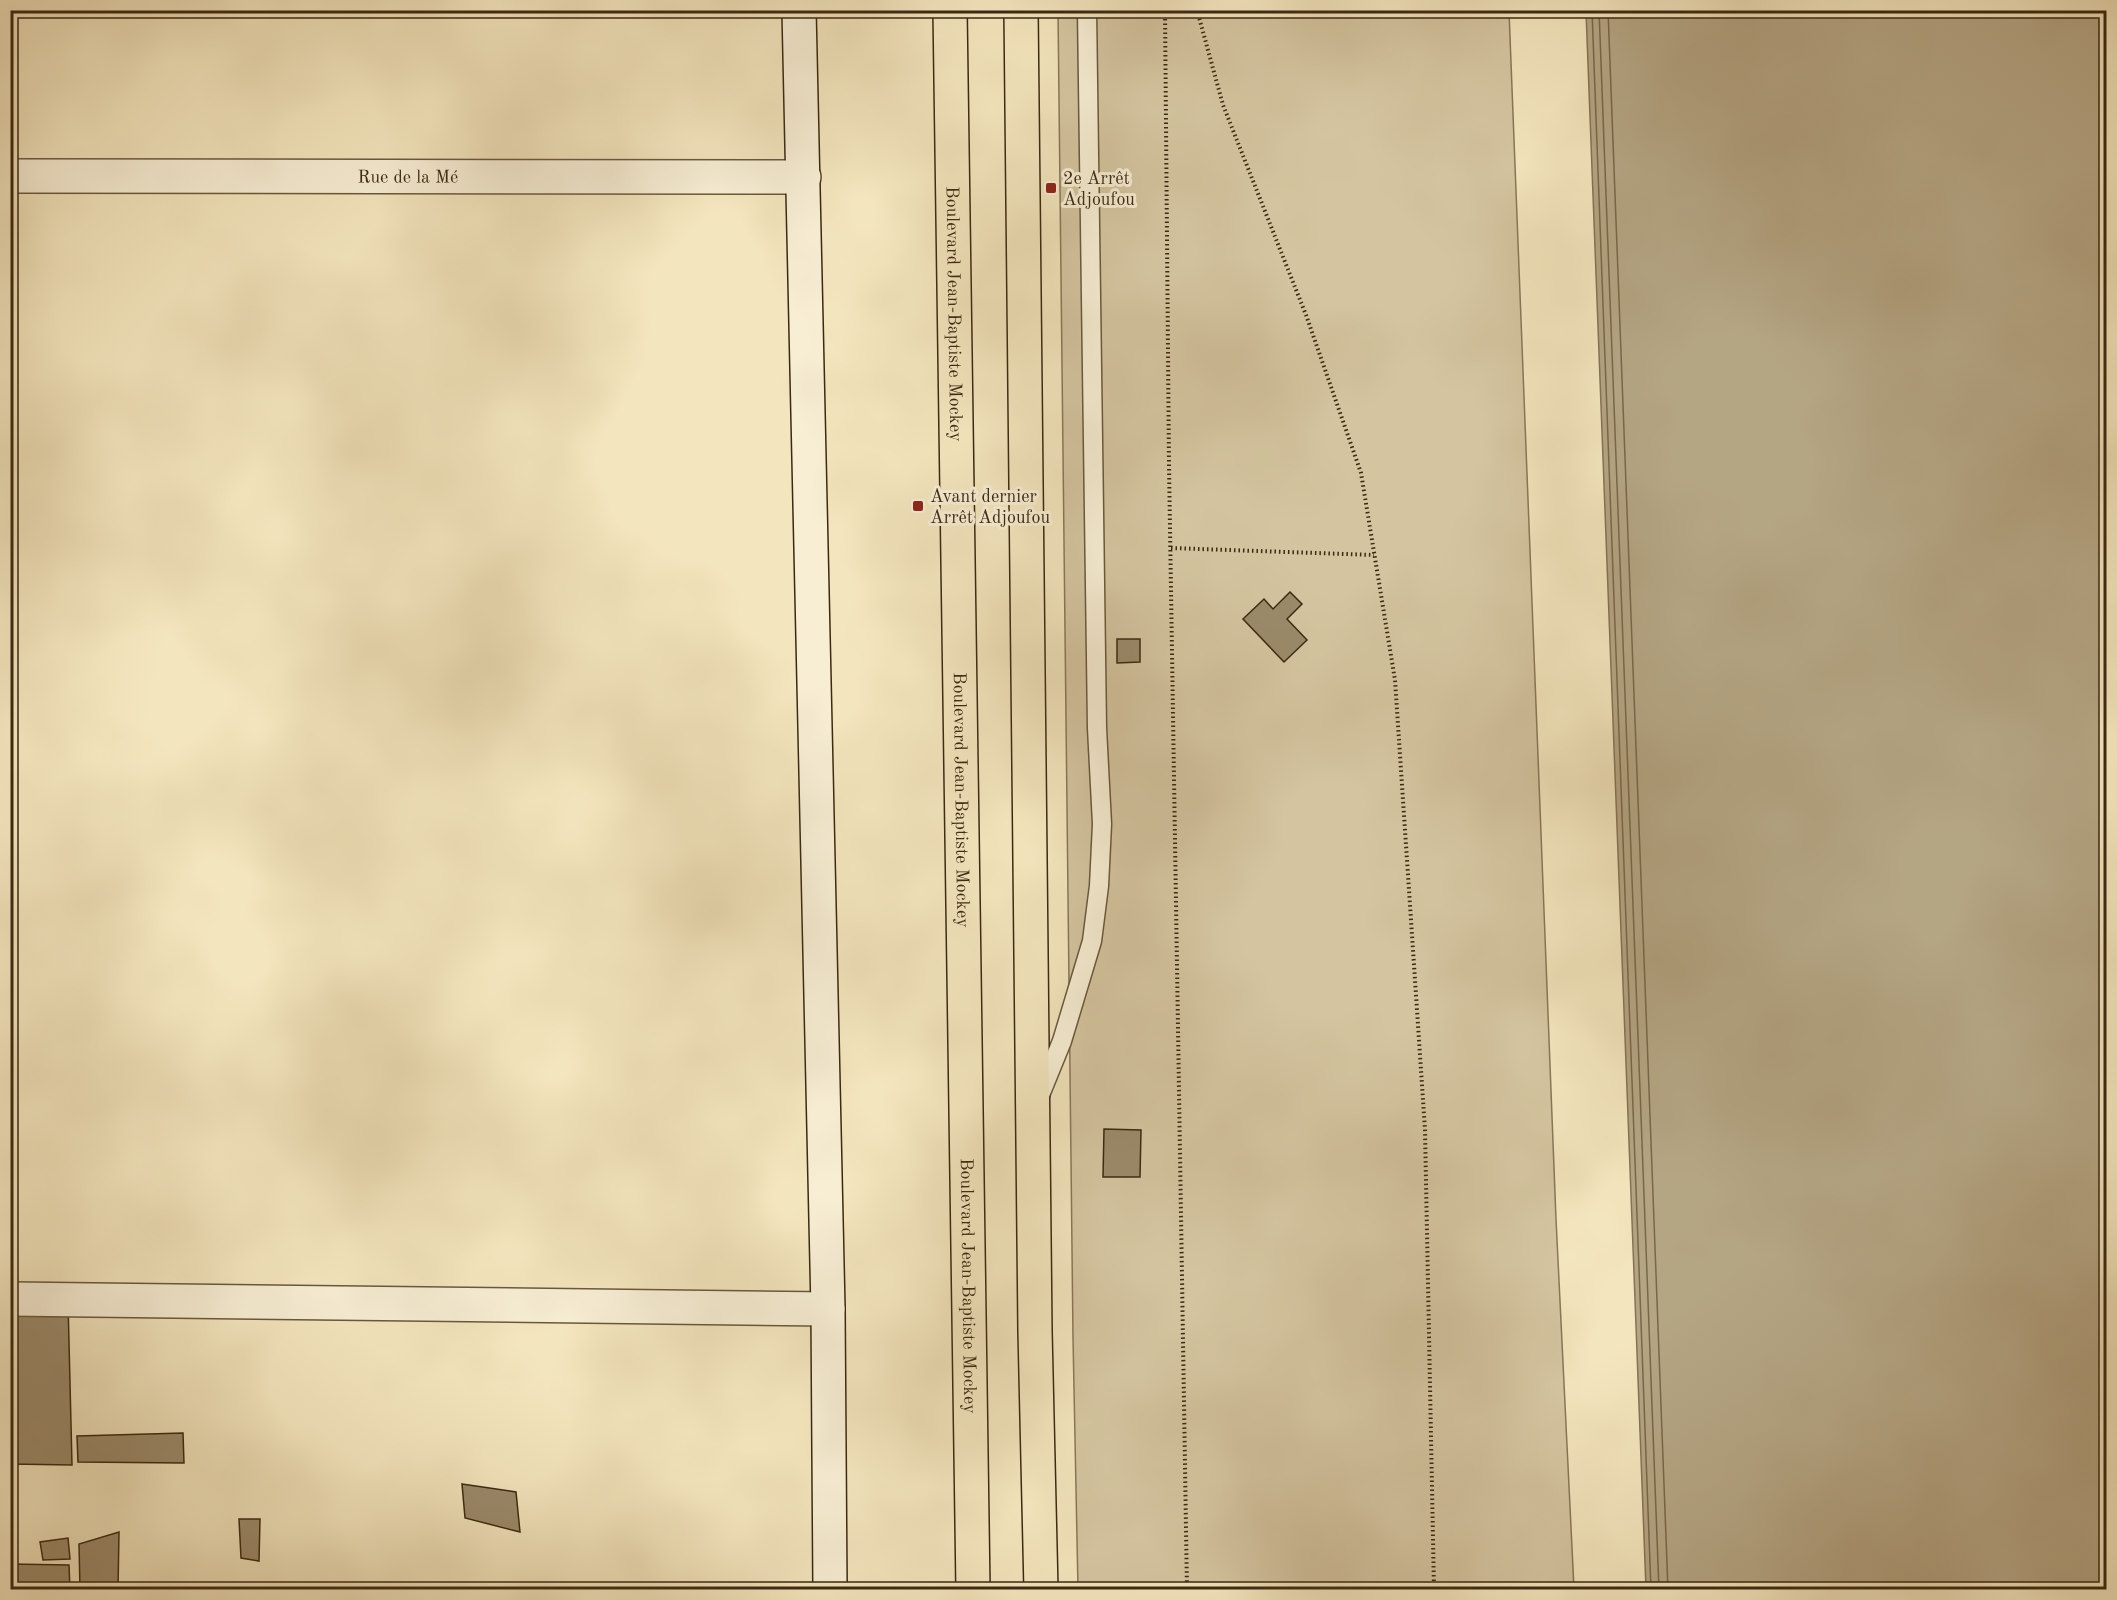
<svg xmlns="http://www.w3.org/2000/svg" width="2117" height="1600" font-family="'Old Standard TT',serif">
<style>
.green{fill:#d4c5a0;stroke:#887759;stroke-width:1.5}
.water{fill:#b4a583;stroke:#847356;stroke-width:1.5}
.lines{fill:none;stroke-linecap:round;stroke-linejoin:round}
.shore{stroke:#78674a;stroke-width:1.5}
.building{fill:#9b8b6b;stroke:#3b2912;stroke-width:1.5}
.lane-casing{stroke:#69583d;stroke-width:21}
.street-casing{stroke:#69583d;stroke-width:36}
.secondary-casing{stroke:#3b2912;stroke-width:36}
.highway-casing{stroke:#3b2912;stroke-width:36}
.path{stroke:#3b2912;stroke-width:4;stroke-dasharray:1.5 3;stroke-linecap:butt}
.lane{stroke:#f7eed4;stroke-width:18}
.street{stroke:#f7eed4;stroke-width:33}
.secondary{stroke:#f7eed4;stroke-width:33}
.highway{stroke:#f3e5bd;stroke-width:33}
.poi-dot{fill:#8f2418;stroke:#f7eed4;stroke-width:2}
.labels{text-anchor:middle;stroke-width:6;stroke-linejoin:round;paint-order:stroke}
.street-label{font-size:18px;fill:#3b2912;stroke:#f7eed4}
.poi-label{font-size:18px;fill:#3b2912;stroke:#f7eed4;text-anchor:start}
</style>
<rect width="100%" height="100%" fill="#f3e5bd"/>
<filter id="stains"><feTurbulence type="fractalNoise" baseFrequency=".00333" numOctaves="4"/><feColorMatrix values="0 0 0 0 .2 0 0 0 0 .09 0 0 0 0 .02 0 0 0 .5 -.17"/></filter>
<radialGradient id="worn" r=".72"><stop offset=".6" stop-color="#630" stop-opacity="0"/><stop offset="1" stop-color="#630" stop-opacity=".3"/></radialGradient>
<path class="green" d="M1058 11H1509L1556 1219 1574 1589H1078L1073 1338Z"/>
<path class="water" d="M1586 11H2106V1589H1646Z"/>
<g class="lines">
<g class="shore">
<path d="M1592 10 1651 1590"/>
<path d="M1599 10 1659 1590"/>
<path d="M1608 10 1668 1590"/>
</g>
</g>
<g class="building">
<path d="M1290 592 1302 604 1287 619 1307 640 1284 662 1243 619 1264 599 1273 609Z"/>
<path d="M1117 639H1140V662L1117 663Z"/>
<path d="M1104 1129 1141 1130 1140 1177H1103Z"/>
<path d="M10 1301H68L72 1465 10 1464Z"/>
<path d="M183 1433 184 1463 78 1462 77 1436Z"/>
<path d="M10 1476H15V1503L10 1502Z"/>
<path d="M462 1484 516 1492 520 1532 465 1518Z"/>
<path d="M239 1519H260L259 1561 241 1558Z"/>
<path d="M119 1532 118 1590H80L79 1544Z"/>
<path d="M68 1538 70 1559 43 1560 40 1542Z"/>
<path d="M10 1564 69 1565 70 1590H10Z"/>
</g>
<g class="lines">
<defs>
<path id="lane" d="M1040 1095 1062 1041 1092 941 1099 886 1102 824 1097 728 1087 10"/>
<g id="street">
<path id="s1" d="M10 176 804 177"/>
<path d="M10 1299 828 1309"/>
</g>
<path id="secondary" d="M799 10 828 1309 830 1590"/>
<g id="highway">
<path id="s2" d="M950 10 973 1590"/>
<path d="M1021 10 1035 1331 1041 1590"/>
</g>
</defs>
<use href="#lane" class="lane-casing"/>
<use href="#street" class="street-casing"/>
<use href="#secondary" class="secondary-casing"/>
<use href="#highway" class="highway-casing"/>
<g class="path">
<path d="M1165 10 1169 465 1187 1590"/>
<path d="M1197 10 1223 105 1306 315 1361 473 1395 680 1425 1130 1434 1590"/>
<path d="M1171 548 1374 555"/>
</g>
<use href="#lane" class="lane"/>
<use href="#street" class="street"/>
<use href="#secondary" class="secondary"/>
<use href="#highway" class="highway"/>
</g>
<g class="poi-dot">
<rect x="1045" y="182" width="12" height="12" rx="3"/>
<rect x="912" y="500" width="12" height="12" rx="3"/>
</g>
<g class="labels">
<g class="street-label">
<text dy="6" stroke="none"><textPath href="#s1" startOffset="398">Rue de la Mé</textPath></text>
<text dy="6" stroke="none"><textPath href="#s2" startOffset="304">Boulevard Jean-Baptiste Mockey</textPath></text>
<text dy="6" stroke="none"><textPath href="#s2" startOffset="790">Boulevard Jean-Baptiste Mockey</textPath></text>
<text dy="6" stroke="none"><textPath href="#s2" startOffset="1276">Boulevard Jean-Baptiste Mockey</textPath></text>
</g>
<g class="poi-label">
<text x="1063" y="184">2e Arrêt<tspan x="1063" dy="21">Adjoufou</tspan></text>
<text x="930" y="502">Avant dernier<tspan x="930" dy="21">Arrêt Adjoufou</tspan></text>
</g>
</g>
<rect width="2117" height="1600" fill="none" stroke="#f3e5bd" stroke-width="36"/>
<rect x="12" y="12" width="2093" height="1576" fill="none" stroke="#3b2912" stroke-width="3"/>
<rect x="18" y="18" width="2081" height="1564" fill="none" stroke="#3b2912" stroke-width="1.5"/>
<rect width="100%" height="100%" filter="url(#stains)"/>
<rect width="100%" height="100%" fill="url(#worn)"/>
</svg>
